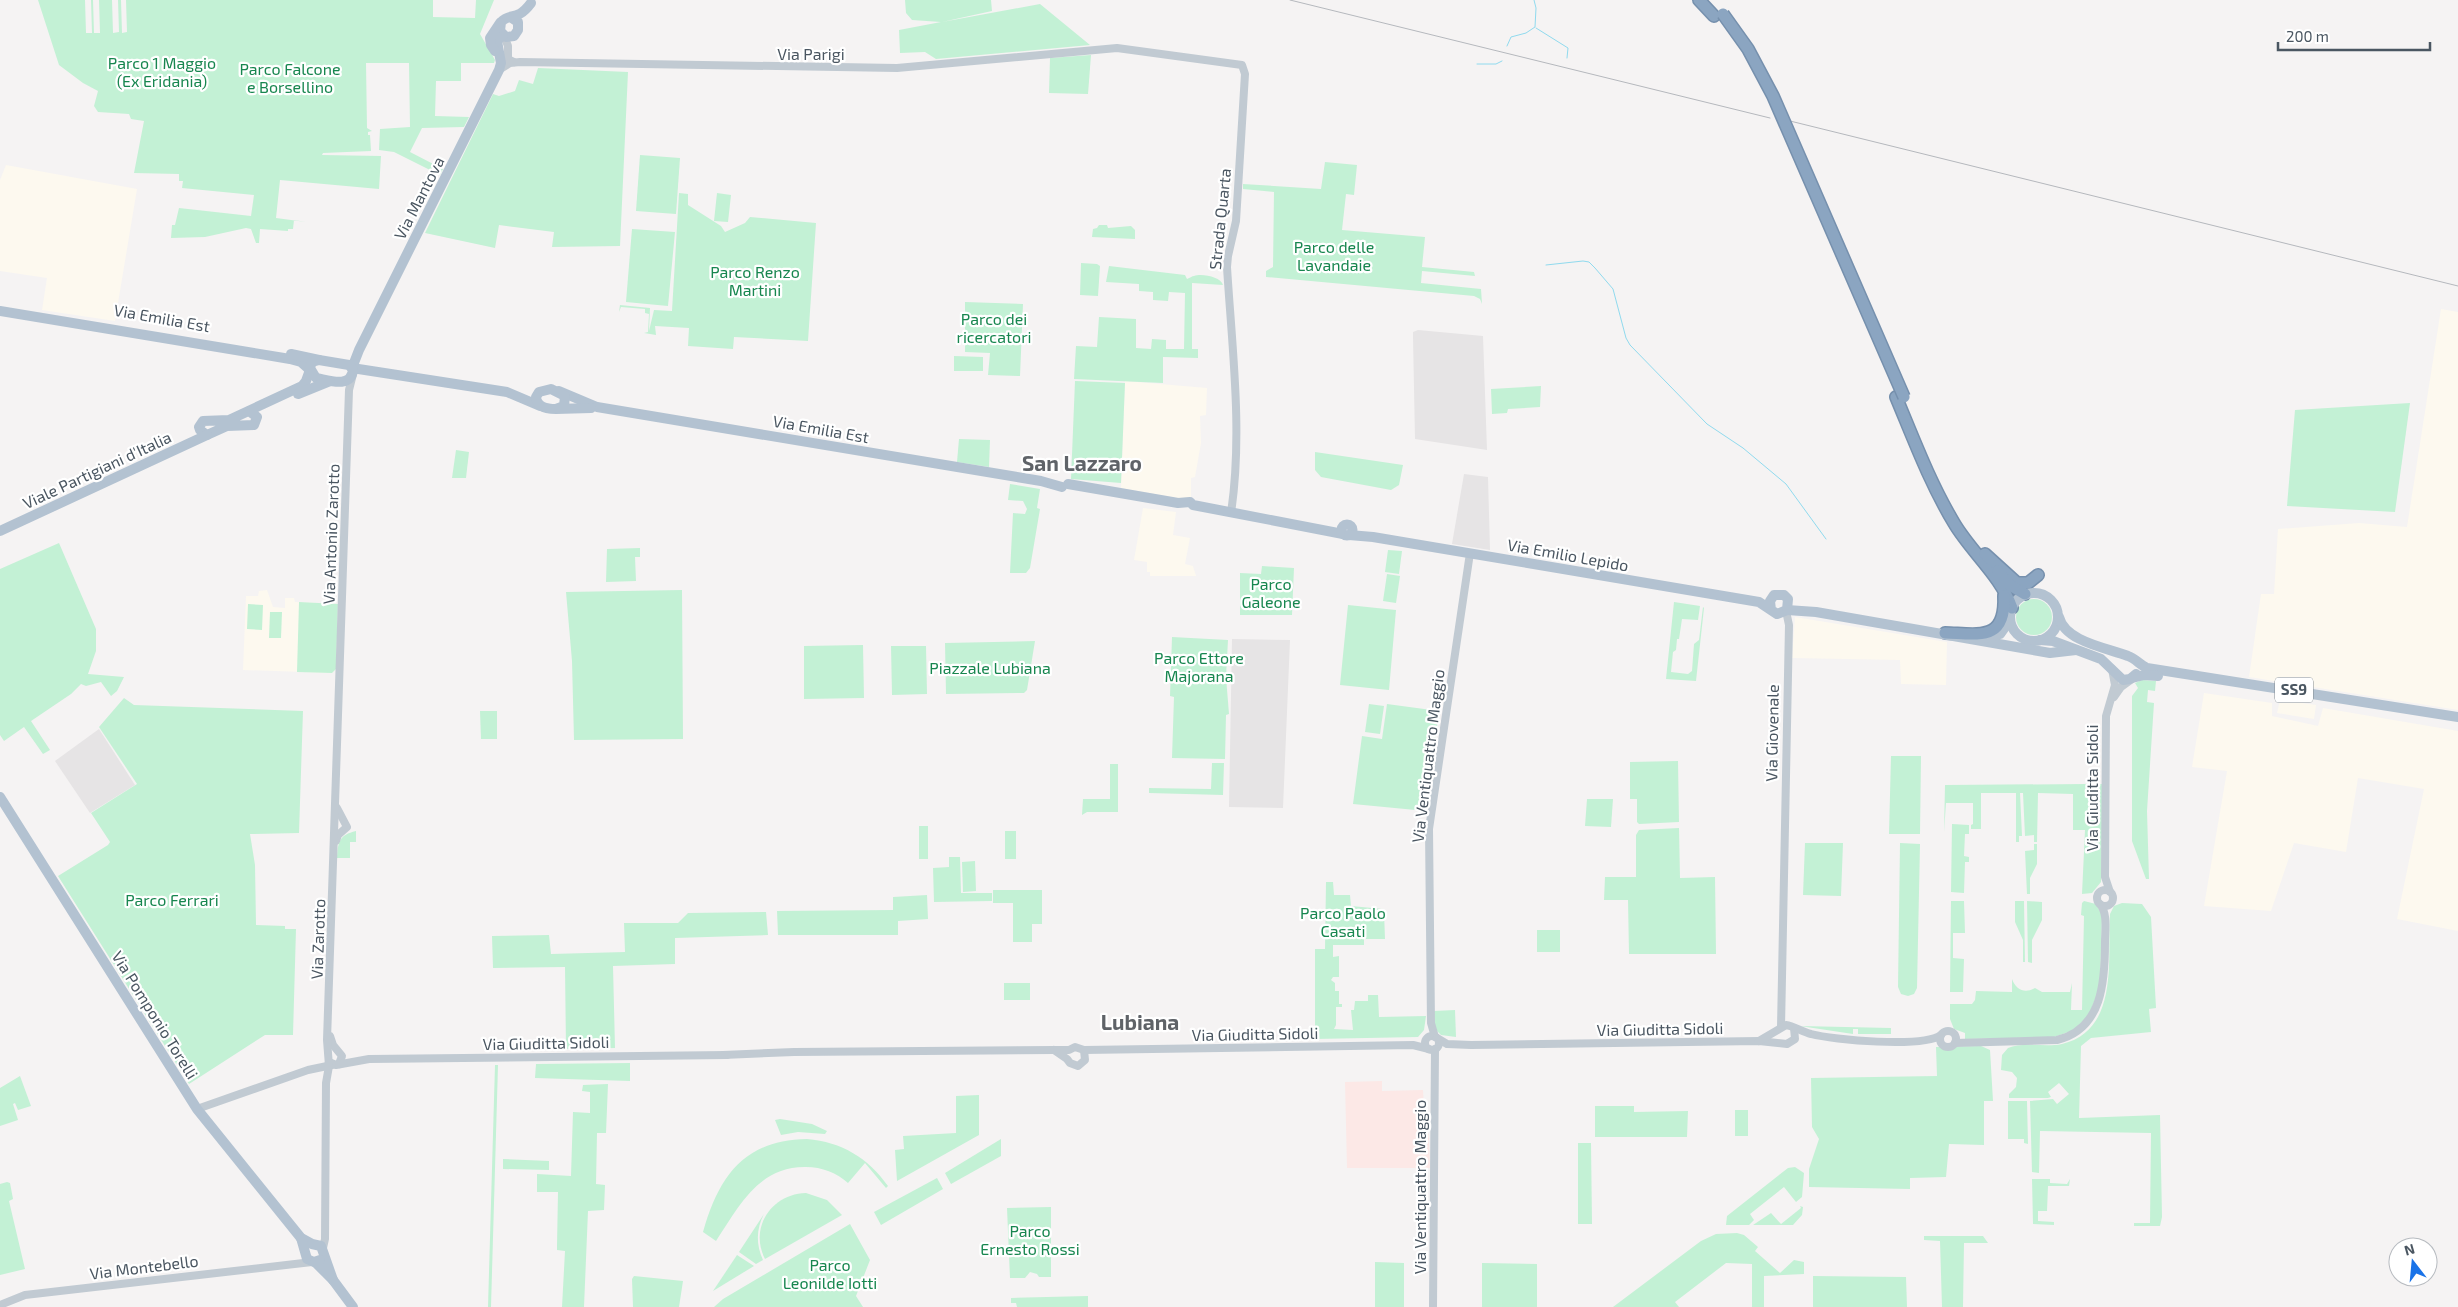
<svg xmlns="http://www.w3.org/2000/svg" width="2458" height="1307" font-family="'Exo 2',sans-serif">
<style>
.commercial{fill:#fdf9ef}
.education{fill:#e6e4e5}
.medical{fill:#fce8e6}
.green{fill:#c3f1d5}
.lines{fill:none;stroke-linecap:round;stroke-linejoin:round}
.stream{stroke:#90daee;stroke-width:1}
.highway-casing{stroke:#7690ad;stroke-width:14}
.minor{stroke:#c1cad2;stroke-width:8}
.major{stroke:#b3c2d1;stroke-width:10}
.highway{stroke:#8ba5c1;stroke-width:11}
.rail{stroke:#b5b8bd;stroke-width:1}
.highway-bridge-casing{stroke:#7690ad;stroke-width:14;stroke-linecap:butt}
.highway-bridge{stroke:#8ba5c1;stroke-width:11}
.labels{text-anchor:middle;stroke-width:4.5;stroke-linejoin:round;paint-order:stroke}
.shield{fill:#fff;stroke:#808990;stroke-width:1}
.shield-label{font-size:15px;font-weight:bold;fill:#4a5661}
.street-label{font-size:16px;fill:#4a5661;stroke:#fff}
.park-label{font-size:16px;fill:#17864f;stroke:#fff}
.district-label{font-size:21px;font-weight:bold;fill:#5f6368;stroke:#fff}
</style>
<rect width="100%" height="100%" fill="#f5f3f3"/>
<g class="commercial">
<path d="M6 165 137 189 115 321 42 310 47 278 0 271V180Z"/>
<path d="M2441 309 2458 312V710L2249 677 2261 594H2274L2278 529 2359 523 2407 527Z"/>
<path d="M1125 381 1207 388 1206 415 1200 416 1201 443 1195 477 1191 478V497L1183 499 1121 488Z"/>
<path d="M1143 508 1176 512 1173 535 1190 538 1185 564 1193 566 1196 576H1150V572H1147V562L1134 560Z"/>
<path d="M267 590 273 607 285 608V598H294L295 602 338 604 336 669 332 673 243 670 246 596H258L259 591Z"/>
<path d="M1795 617 1947 642 1946 685 1901 684 1900 660 1792 658Z"/>
<path d="M2204 693 2272 703V716L2318 726 2323 708 2458 731V931L2397 919 2424 789 2358 778 2346 852 2294 843 2271 911 2204 906 2227 771 2192 767Z"/>
<path d="M2280 700 2316 705 2314 719 2277 713Z"/>
</g>
<g class="education">
<path d="M1418 330 1483 336 1487 450 1415 439 1413 337V332Z"/>
<path d="M1464 474 1488 477 1490 550 1452 544Z"/>
<path d="M1232 639 1290 640 1283 808 1229 807Z"/>
<path d="M99 729 135 785 90 813 55 761Z"/>
</g>
<path class="medical" d="M1382 1081V1091L1423 1090 1424 1108 1429 1137 1430 1168H1347L1345 1082Z"/>
<g class="green">
<path d="M38 0H85L86 33H92L91 0H93L94 33H100L99 0H112L113 33 119 32 118 0H121L122 33 127 32 126 0H433V17L475 18 476 0H494L480 34 495 60 494 63H461V81H436L435 116 469 117 464 127 422 128 410 152 443 169 440 175 394 152 379 150 380 129 410 127 409 63H366L367 128 372 131 368 132V135H370L371 151 323 153 322 155 381 156 379 189 280 180 276 218 306 222 294 220 293 229H288V231L260 229 259 243H256L251 229 246 228 205 237 171 238 172 225H175L179 208 251 216 254 195 182 188 183 181H179V174L134 173 144 121 131 119 129 114 98 112 94 106 98 91 83 83 59 65Z"/>
<path d="M905 0H991L992 11 942 22 1040 4 1090 45 936 59 925 52 900 53 899 30 941 22 912 20 906 13Z"/>
<path d="M1091 55 1088 94 1049 93 1050 58Z"/>
<path d="M538 68 628 72 620 246 552 247 554 232 499 225 495 248 425 233 493 94 499 96 515 91 519 80 533 84Z"/>
<path d="M640 155 680 158 676 214 636 211Z"/>
<path d="M1325 162 1357 165 1354 195 1346 194 1342 230 1425 237 1422 267 1474 272 1475 276 1422 271 1421 283 1481 289 1482 304 1480 299 1474 296 1266 277V271L1273 267 1274 192 1243 189V184L1321 189Z"/>
<path d="M679 193 688 194V205L721 226 725 232 745 223 750 217 816 223 808 341 734 337 733 349 688 346 689 328 655 326 656 335 644 333 648 332 649 314 645 313V309L621 307 619 312 620 305 650 308 649 331 654 310 672 311Z"/>
<path d="M717 193 731 195 728 222 714 221Z"/>
<path d="M1099 225H1107L1108 228 1131 226 1135 230V239L1092 237 1093 229 1097 228Z"/>
<path d="M632 229 675 232 668 306 626 302Z"/>
<path d="M1081 263 1097 264 1100 266 1098 296 1080 295Z"/>
<path d="M1109 266 1185 275 1187 279C1190 278 1192 276 1194 276 1202 273 1221 277 1223 285L1192 283V349H1198V358L1163 357V383L1074 379 1076 346 1097 347 1099 317 1136 319V348L1151 349 1152 339 1166 340V349H1184L1185 293 1169 292 1168 301 1153 300V292L1139 291V284L1106 282Z"/>
<path d="M965 302 1023 304 1020 376 988 375 990 353 965 352Z"/>
<path d="M954 356 983 357V371H954Z"/>
<path d="M1075 381 1125 383 1121 483 1071 479Z"/>
<path d="M1541 386 1540 407 1508 409 1507 413 1492 414 1491 389Z"/>
<path d="M2410 403 2395 512 2287 506 2295 410Z"/>
<path d="M959 439 990 440 989 467 957 462Z"/>
<path d="M456 450 469 452 466 478H452Z"/>
<path d="M1315 452 1403 465 1399 485 1391 490 1321 477 1315 470Z"/>
<path d="M1010 484 1040 489 1037 508 1040 509 1030 568 1026 573H1010L1013 513 1025 514 1027 509 1023 501 1008 500Z"/>
<path d="M59 543 96 629V651L88 674 124 677 117 691 111 696 101 682 86 686 81 684 71 694 31 721 50 750 43 754 24 727 4 741 0 735V569Z"/>
<path d="M640 548V557H635L636 581 606 582 607 549Z"/>
<path d="M1388 550 1402 551 1399 574 1385 572Z"/>
<path d="M1262 566 1294 568 1292 615H1240V573L1261 574Z"/>
<path d="M1387 574 1400 576 1396 603 1383 601Z"/>
<path d="M682 590 683 739 574 740 572 661 566 592Z"/>
<circle cx="2034" cy="617" r="18"/>
<path d="M299 602 338 604 336 669 332 673 297 672Z"/>
<path d="M1674 602 1700 606 1698 620 1682 619 1679 639H1677L1676 650 1673 652 1671 672 1688 674 1692 671 1694 644 1699 640 1703 607 1704 608 1696 681 1666 679Z"/>
<path d="M248 604 263 605 262 630 247 629Z"/>
<path d="M1348 605 1396 610 1389 690 1340 685Z"/>
<path d="M270 612H282L281 638H269Z"/>
<path d="M1172 637 1228 640 1226 677 1229 714 1226 715 1225 759 1172 758 1174 697 1170 696Z"/>
<path d="M1035 641 1027 690 1024 693 946 694 945 643Z"/>
<path d="M863 645 864 698 804 699V646Z"/>
<path d="M891 646H926L927 694 892 695Z"/>
<path d="M2142 680 2156 681 2155 691 2148 690 2147 702 2154 703 2147 811 2149 879H2146L2132 841V696L2138 688 2135 683Z"/>
<path d="M124 698 134 705 303 711 299 833 250 834 255 865 256 925 285 926V929H296L293 1035H265L189 1084 58 876 108 845 110 842 91 813 137 784 99 727Z"/>
<path d="M1369 704 1384 706 1380 734 1365 732Z"/>
<path d="M1387 704 1439 711 1426 811 1353 804 1362 736 1382 739Z"/>
<path d="M480 711H497V739H481Z"/>
<path d="M1891 756H1921L1920 834H1889Z"/>
<path d="M1678 761 1679 822 1639 824 1637 822V799H1630V762Z"/>
<path d="M1212 763H1224L1223 795 1149 793V788L1211 789Z"/>
<path d="M1110 764H1118V812H1087L1082 815 1083 799H1110Z"/>
<path d="M2087 784H2103L2101 882 2092 893 2082 894 2085 830H2073V794L2038 793 2037 842H2034V835L2025 836 2023 793H2020L2022 836H2019V842H2016V793H1981V829H1971V825L1973 824V803H1946L1944 832 1945 785Z"/>
<path d="M1587 799H1613L1611 827 1585 826Z"/>
<path d="M1952 824 1969 825V834H1965L1964 856 1969 857V862H1965L1964 893 1951 892Z"/>
<rect x="919" y="826" width="9" height="33"/>
<path d="M1679 828 1680 878 1715 877 1716 954H1629L1628 900H1604L1605 877H1636V835L1639 830Z"/>
<path d="M356 831V842H350V858H337C338 842 339 835 356 831Z"/>
<rect x="1005" y="831" width="11" height="28"/>
<path d="M1805 843H1843L1841 896 1803 895Z"/>
<path d="M1900 843 1920 844 1917 988 1914 994 1908 996 1901 994 1898 987Z"/>
<path d="M2034 844H2037V864L2030 878V894H2027L2025 851 2034 850Z"/>
<path d="M949 857H960L961 893H992V901L934 902 933 868 949 867Z"/>
<path d="M975 861 976 891 963 892 962 862Z"/>
<path d="M1326 882H1333L1334 895H1350L1351 906 1383 909 1384 912 1385 939H1364V945H1333V957L1339 956V977H1333L1331 980 1335 983V991H1339V1004H1342V1007H1336V1025L1334 1029 1353 1030 1351 1010H1354L1355 1001H1368V995H1378L1379 1017 1426 1016 1424 1030 1418 1037 1315 1039V949H1325Z"/>
<path d="M993 890H1042V924H1032V942H1013V903H993Z"/>
<path d="M927 895 928 919 898 921V935H778L777 911 893 910V897Z"/>
<path d="M1951 901H1964L1965 933H1953V958L1964 959 1963 992H1950Z"/>
<path d="M2015 901H2024L2025 962H2023V940L2015 922Z"/>
<path d="M2027 901 2042 902V920L2032 940V963L2028 962Z"/>
<path d="M2084 901 2096 904 2102 915 2100 986 2089 1015 2074 1030 2054 1037 1965 1039V1033L1954 1029 1950 1019V1004H1972L1975 1000 1976 991 2012 992V979C2016 990 2025 994 2035 988L2042 992H2070L2072 983 2071 1010H2082L2084 916 2081 915 2082 903Z"/>
<path d="M2122 903 2142 904 2151 917 2156 1008 2149 1009 2151 1032 2091 1038 2081 1046 2079 1118 2160 1115 2162 1217 2160 1226H2134V1223H2150L2151 1133 2040 1131 2039 1173 2032 1172 2030 1101 2053 1099 2057 1104 2069 1094 2059 1083 2048 1092 2051 1097 2048 1098H2009V1094L2016 1087 2017 1078 2012 1072 2001 1070 2002 1055 2008 1048C2024 1041 2044 1048 2062 1044 2120 1030 2107 958 2110 914L2114 906Z"/>
<path d="M766 912 768 935 675 938V964L613 966 615 1048 566 1049 565 967 493 968 492 936 549 935 551 954 625 952 624 923H678L688 913Z"/>
<rect x="1537" y="930" width="23" height="22"/>
<rect x="1004" y="983" width="26" height="17"/>
<path d="M1455 1010 1456 1037 1441 1035 1435 1029 1434 1011Z"/>
<path d="M1800 1026 1891 1028V1034H1858V1029H1853V1034Z"/>
<path d="M1981 1046 1990 1050 1993 1101H1984V1145L1949 1144 1946 1177 1910 1178V1189L1809 1187V1169L1819 1139 1812 1127 1811 1078 1937 1076 1936 1047Z"/>
<path d="M630 1063V1081L535 1078 536 1064Z"/>
<path d="M495 1065H498L491 1307H488Z"/>
<path d="M20 1076 31 1106 18 1110 15 1103 13 1104 18 1120 0 1126V1088Z"/>
<path d="M608 1084 606 1133H597L596 1184 605 1185 604 1210 588 1211 584 1307H562L565 1251 557 1250V1246L558 1192H537V1174L571 1176 573 1112 590 1113V1092L582 1091 583 1085Z"/>
<path d="M979 1095V1135L897 1181 895 1150 904 1149 903 1136 956 1133V1096Z"/>
<path d="M2008 1101H2027L2028 1144 2024 1143V1139H2008Z"/>
<path d="M1595 1106H1634V1112L1688 1111 1687 1137H1595Z"/>
<rect x="1735" y="1110" width="13" height="26"/>
<path d="M780 1119 812 1124 827 1131 825 1134 798 1132 781 1135 775 1120Z"/>
<path d="M807 1139C842 1142 868 1158 888 1186L886 1188 865 1163 848 1183C837 1173 822 1167 806 1167 759 1166 739 1206 716 1241L703 1232C719 1176 744 1140 807 1139Z"/>
<path d="M1001 1139V1156L951 1184 945 1173Z"/>
<path d="M1578 1143H1591L1592 1224H1578Z"/>
<path d="M503 1159 549 1161V1170L503 1169Z"/>
<path d="M1795 1167 1804 1173 1802 1197 1796 1202 1784 1187 1750 1214 1754 1220 1749 1225H1726L1727 1216 1788 1168Z"/>
<path d="M937 1178 943 1189 881 1225 874 1212Z"/>
<path d="M2032 1179H2050V1183L2067 1184 2070 1179 2069 1186H2048L2047 1211H2038V1221L2054 1222V1225L2033 1224Z"/>
<path d="M7 1182 10 1183 13 1199 9 1201 25 1269 0 1275V1184Z"/>
<path d="M806 1193 827 1200 842 1215 765 1259C749 1228 771 1194 806 1193Z"/>
<path d="M1800 1206 1803 1207 1802 1215 1793 1225H1753L1771 1213 1781 1224 1801 1208Z"/>
<path d="M1051 1207V1277H1039L1037 1274 1030 1272 1025 1278H1010L1007 1208Z"/>
<path d="M764 1214C756 1229 756 1245 763 1260L756 1264 739 1252Z"/>
<path d="M850 1224 870 1260 856 1296 863 1307H714L723 1299Z"/>
<path d="M1737 1233 1744 1235 1758 1247 1755 1251 1780 1273 1794 1260 1804 1262V1274L1764 1276V1307H1752V1264L1726 1263 1675 1302 1679 1307H1613L1701 1241 1716 1234Z"/>
<path d="M1924 1236H1983L1988 1243H1964L1963 1307H1942L1940 1241 1924 1240Z"/>
<path d="M737 1255 754 1266 713 1291Z"/>
<path d="M1375 1262 1404 1263V1307H1375Z"/>
<path d="M1482 1263 1537 1264V1307H1482Z"/>
<path d="M634 1276 683 1281 679 1307H633L632 1279Z"/>
<path d="M1813 1276 1906 1277 1907 1307H1813Z"/>
<path d="M1088 1296V1307H1017L1016 1303H1011V1298Z"/>
</g>
<g class="lines">
<g class="stream">
<path d="M1536 28 1568 48 1567 58"/>
<path d="M1507 46 1511 37 1526 33 1535 27 1536 8 1534 0"/>
<path d="M1477 64H1496L1502 61"/>
<path d="M1546 265 1583 261 1589 262 1595 268 1613 289 1626 338 1630 345 1707 424 1743 448 1786 484 1826 539"/>
</g>
<defs>
<g id="highway">
<path d="M1699 0 1714 16"/>
<path d="M1896 397C1914 440 1930 483 1954 523 1971 552 2001 576 2012 608"/>
<path d="M1985 554 2017 583H2028L2038 575"/>
<path d="M1998 571 2010 585 2025 594"/>
<path d="M1945 633C1979 634 2006 642 2004 596"/>
</g>
</defs>
<use href="#highway" class="highway-casing"/>
<g class="minor">
<path d="M504 36 508 46V59L514 62"/>
<path d="M499 70 510 63 520 62 897 68 1117 48 1242 65 1245 74 1236 221 1228 256 1227 267C1232 348 1243 433 1231 513"/>
<path d="M2114 697 2121 687 2132 679"/>
<path d="M336 841 338 835 347 827 337 808"/>
<circle cx="2105" cy="898" r="8"/>
<path d="M2110 892 2105 877 2106 716 2115 685 2112 669"/>
<path d="M1781 1027 1789 625 1786 611"/>
<circle cx="1948" cy="1039" r="8"/>
<path d="M330 1036 333 1045 342 1056 339 1064"/>
<circle cx="1432" cy="1043" r="7"/>
<path d="M1435 1037 1431 1023 1429 829 1470 553"/>
<path d="M1437 1038 1447 1044 1471 1045 1759 1041 1787 1044 1795 1039 1794 1028"/>
<path d="M1759 1041 1786 1025C1794 1026 1802 1032 1811 1034 1833 1040 1923 1048 1941 1035"/>
<path d="M1955 1043 2057 1040C2103 1029 2105 980 2105 942 2105 930 2108 914 2100 904"/>
<path d="M1054 1050 1067 1059 1070 1063 1078 1066 1085 1060 1084 1050"/>
<path d="M723 1055 794 1052 1054 1050H1069L1075 1047 1084 1050 1413 1045 1429 1049"/>
<path d="M329 1062 336 1065 369 1059 727 1055"/>
<path d="M197 1109 308 1070 332 1065"/>
<path d="M323 1248 325 1239 326 1083 329 1066 327 1040 349 390 353 374"/>
<path d="M0 1305 25 1295 312 1262"/>
<path d="M1433 1307 1435 1049"/>
</g>
<g class="major">
<path d="M512 18 518 22V30L514 36 506 37 500 31 501 22C510 12 517 22 531 3"/>
<path d="M503 35 497 41 501 63 499 70 359 350 352 368 507 392 540 406"/>
<path d="M495 51 491 45 490 38 500 23"/>
<path d="M0 311 290 359 301 362 310 370 306 381 302 386 229 420 203 421 199 427 200 430 207 435 227 426 254 425 257 417 249 411"/>
<path d="M291 354 319 360"/>
<path d="M319 360 349 365 353 370C351 389 328 380 316 378L310 368 312 362Z"/>
<path d="M559 391 597 407 1041 481 1062 487"/>
<path d="M298 394 330 381"/>
<path d="M556 409 564 406 565 396 551 389 539 392 536 397C537 407 546 409 556 409L591 408"/>
<path d="M1068 484 1178 503 1190 502 1193 505 1343 534"/>
<circle cx="1347" cy="530" r="5.5"/>
<path d="M0 531 207 435"/>
<path d="M1349 535 1373 537 1759 602 1777 614 1787 610 1788 599 1784 595H1774L1770 601 1771 610"/>
<circle cx="2034" cy="617" r="24"/>
<path d="M1787 610 1816 612 2050 653 2076 650"/>
<path d="M2059 617C2065 642 2108 648 2128 656 2135 658 2140 665 2147 668L2458 717"/>
<path d="M1985 638 2000 634 2010 620"/>
<path d="M2040 640 2053 641 2101 659 2123 680 2130 679 2136 674"/>
<path d="M2132 678 2144 675 2158 676"/>
<path d="M0 797 197 1109 301 1238 312 1244 321 1246 333 1280"/>
<path d="M301 1238 307 1259 314 1262 320 1260"/>
<path d="M315 1262 333 1280 353 1307"/>
</g>
<use href="#highway" class="highway"/>
<g class="rail">
<path d="M1290 0 1770 118"/>
<path d="M1790 121 2458 286"/>
</g>
<defs>
<path id="highway-bridge" d="M1723 14 1748 49 1773 96 1904 397"/>
</defs>
<use href="#highway-bridge" class="highway-bridge-casing"/>
<use href="#highway-bridge" class="highway-bridge"/>
</g>
<g class="labels">
<rect class="shield" x="2275" y="677.5" width="38" height="25" rx="4"/>
<g class="shield-label">
<text x="2294" y="695">SS9</text>
</g>
<g class="street-label">
<text x="811" y="60">Via Parigi</text>
<text transform="translate(419 198) rotate(-63)" y="6">Via Mantova</text>
<text transform="translate(1220 219) rotate(-84)" y="6">Strada Quarta</text>
<text transform="translate(162 318) rotate(10)" y="6">Via Emilia Est</text>
<text transform="translate(821 429) rotate(10)" y="6">Via Emilia Est</text>
<text transform="translate(97 470) rotate(-25)" y="6">Viale Partigiani d'Italia</text>
<text transform="translate(331 534) rotate(-88)" y="6">Via Antonio Zarotto</text>
<text transform="translate(1568 555) rotate(10)" y="6">Via Emilio Lepido</text>
<text transform="translate(1772 733) rotate(-89)" y="6">Via Giovenale</text>
<text transform="translate(1428 756) rotate(-83)" y="6">Via Ventiquattro Maggio</text>
<text transform="translate(2092 788) rotate(-90)" y="6">Via Giuditta Sidoli</text>
<text transform="translate(318 939) rotate(-88)" y="6">Via Zarotto</text>
<text transform="translate(155 1015) rotate(58)" y="6">Via Pomponio Torelli</text>
<text transform="translate(1660 1029) rotate(-1)" y="6">Via Giuditta Sidoli</text>
<text transform="translate(1255 1034) rotate(-1)" y="6">Via Giuditta Sidoli</text>
<text transform="translate(546 1043) rotate(-1)" y="6">Via Giuditta Sidoli</text>
<text transform="translate(1420 1187) rotate(-90)" y="6">Via Ventiquattro Maggio</text>
<text transform="translate(144 1267) rotate(-7)" y="6">Via Montebello</text>
</g>
<g class="park-label">
<text x="162" y="69">Parco 1 Maggio<tspan x="162" dy="18">(Ex Eridania)</tspan></text>
<text x="290" y="75">Parco Falcone<tspan x="290" dy="18">e Borsellino</tspan></text>
<text x="1334" y="253">Parco delle<tspan x="1334" dy="18">Lavandaie</tspan></text>
<text x="755" y="278">Parco Renzo<tspan x="755" dy="18">Martini</tspan></text>
<text x="994" y="325">Parco dei<tspan x="994" dy="18">ricercatori</tspan></text>
<text x="1271" y="590">Parco<tspan x="1271" dy="18">Galeone</tspan></text>
<text x="1199" y="664">Parco Ettore<tspan x="1199" dy="18">Majorana</tspan></text>
<text x="990" y="674">Piazzale Lubiana</text>
<text x="172" y="906">Parco Ferrari</text>
<text x="1343" y="919">Parco Paolo<tspan x="1343" dy="18">Casati</tspan></text>
<text x="1030" y="1237">Parco<tspan x="1030" dy="18">Ernesto Rossi</tspan></text>
<text x="830" y="1271">Parco<tspan x="830" dy="18">Leonilde Iotti</tspan></text>
</g>
<g class="district-label">
<text x="1082" y="471">San Lazzaro</text>
<text x="1140" y="1030">Lubiana</text>
</g>
</g>
<g transform="translate(2413 1262) rotate(344)"><circle r="24" fill="#ffffff" stroke="#b7bbc0"/>
<path d="M0-4L9 19L0 12L-9 19Z" fill="#1a73e8"/>
<text y="-8" font-size="14" font-weight="bold" text-anchor="middle" fill="#4a5661">N</text>
</g>
<path d="M2278 42v8h152v-8" fill="none" stroke="#4a5661" stroke-width="2.5"/>
<text x="2286" y="42" font-size="15" fill="#4a5661" stroke="#ffffff" stroke-width="4" paint-order="stroke">200 m</text>
</svg>
